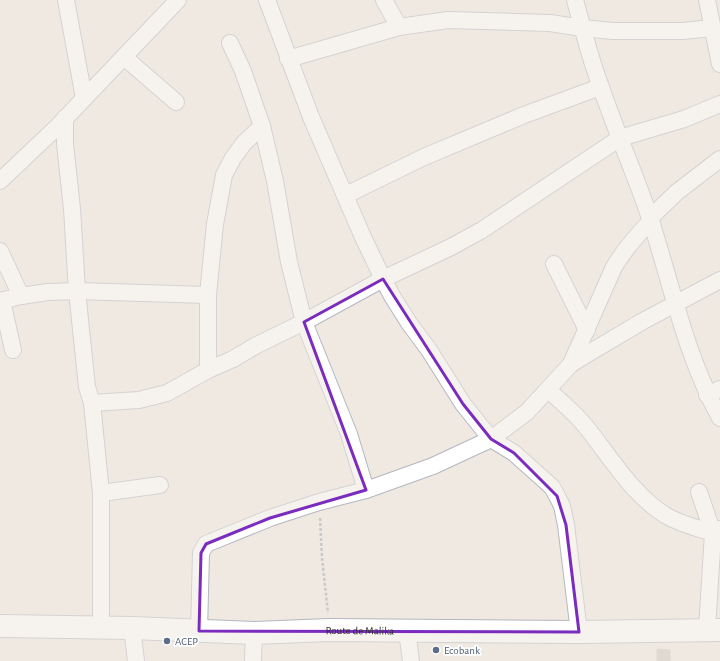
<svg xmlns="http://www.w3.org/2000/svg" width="720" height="661" font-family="'Alegreya Sans',sans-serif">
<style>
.building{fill:#cbc7bf;stroke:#cbc5ba}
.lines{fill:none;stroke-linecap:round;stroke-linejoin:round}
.street-casing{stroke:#b4b7c1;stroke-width:18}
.secondary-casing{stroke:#b4b7c1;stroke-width:24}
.path{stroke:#c9c9c9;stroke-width:2.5;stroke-dasharray:3 2;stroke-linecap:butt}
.street{stroke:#fff;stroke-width:16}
.secondary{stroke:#fff;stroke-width:22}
.marked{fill:none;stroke:#7b2cbf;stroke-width:3;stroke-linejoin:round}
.service-dot{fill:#5c6f8a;stroke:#fff;stroke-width:1.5}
.labels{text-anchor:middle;stroke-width:3.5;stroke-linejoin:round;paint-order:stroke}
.street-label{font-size:11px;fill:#2e2e2e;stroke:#fff}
.service-label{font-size:11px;fill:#4e5e75;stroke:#fff;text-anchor:start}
</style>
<rect width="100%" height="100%" fill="#efe9e1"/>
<path class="building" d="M657 649 670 650V661H657Z"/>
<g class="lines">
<defs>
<g id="street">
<path d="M66 0 84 98"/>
<path d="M267 0 311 117 362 235 383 279 392 296 409 323 429 350 463 404 491 439 514 453 552 487 557 496 562 506 566 525 579 632"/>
<path d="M384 0 399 27"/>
<path d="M575 0C583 29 590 59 601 87 616 132 636 176 651 221 672 287 686 356 720 418"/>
<path d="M707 0 720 64"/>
<path d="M124 57 176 102"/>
<path d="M288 59 399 27 448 20 550 23 582 28 613 31H683L712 28"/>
<path d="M65 118V144L72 209 77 291 87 387 92 403 101 493V628"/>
<path d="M0 181 57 127 178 0"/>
<path d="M346 195 424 157 524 115 600 87"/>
<path d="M650 218 677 192 720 159"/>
<path d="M0 251 21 296"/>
<path d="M554 264 587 330"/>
<path d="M0 301 21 296 48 292 77 291 208 295"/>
<path d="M2 301 13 350"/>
<path d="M571 364 614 267C624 250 637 235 651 221"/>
<path d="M208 370V295L215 224 224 175 233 158 244 143 262 126"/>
<path d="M548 390C562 402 576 414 587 428 611 458 632 494 665 515 680 524 697 528 713 533L720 529"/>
<path d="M707 395 720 389"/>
<path d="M92 403 139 400 167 393 208 370 233 359 257 345 304 322 383 279 451 247 482 230 620 138 684 119 720 104"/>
<path d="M366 490 433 466 491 439 527 412 571 364 589 353 643 321 720 280"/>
<path d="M699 492 713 533 707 630"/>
<path d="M101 493 160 485"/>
<path d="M132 628 136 661"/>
<path d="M199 631 201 553 206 544 270 518 319 502 366 490 349 434 304 322 289 262 275 181 262 126 243 71 230 43"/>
<path d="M407 631 411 661"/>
<path d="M253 661 254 633"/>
</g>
<g id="secondary">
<path id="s1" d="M0 626 132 628 254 633 329 630 579 632 720 630"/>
</g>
</defs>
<use href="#street" class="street-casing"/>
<use href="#secondary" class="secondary-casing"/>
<path class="path" d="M320 518 322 558 328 613"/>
<use href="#street" class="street"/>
<use href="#secondary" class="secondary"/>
</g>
<path d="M0 0H720V661H0ZM383 279 463 404 491 439 514 453 557 496 566 525 579 632 199 631 201 553 206 544 270 518 366 490 304 322Z" fill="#efe9e1" fill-opacity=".55" fill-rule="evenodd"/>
<path class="marked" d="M383 279 463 404 491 439 514 453 557 496 566 525 579 632 199 631 201 553 206 544 270 518 366 490 304 322Z"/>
<g class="service-dot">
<circle cx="167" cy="641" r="4"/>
<circle cx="436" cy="650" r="4"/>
</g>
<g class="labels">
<g class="street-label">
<text dy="4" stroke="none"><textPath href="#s1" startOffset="360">Route de Malika</textPath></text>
</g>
<g class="service-label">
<text x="175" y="645">ACEP</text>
<text x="444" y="654">Ecobank</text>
</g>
</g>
</svg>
